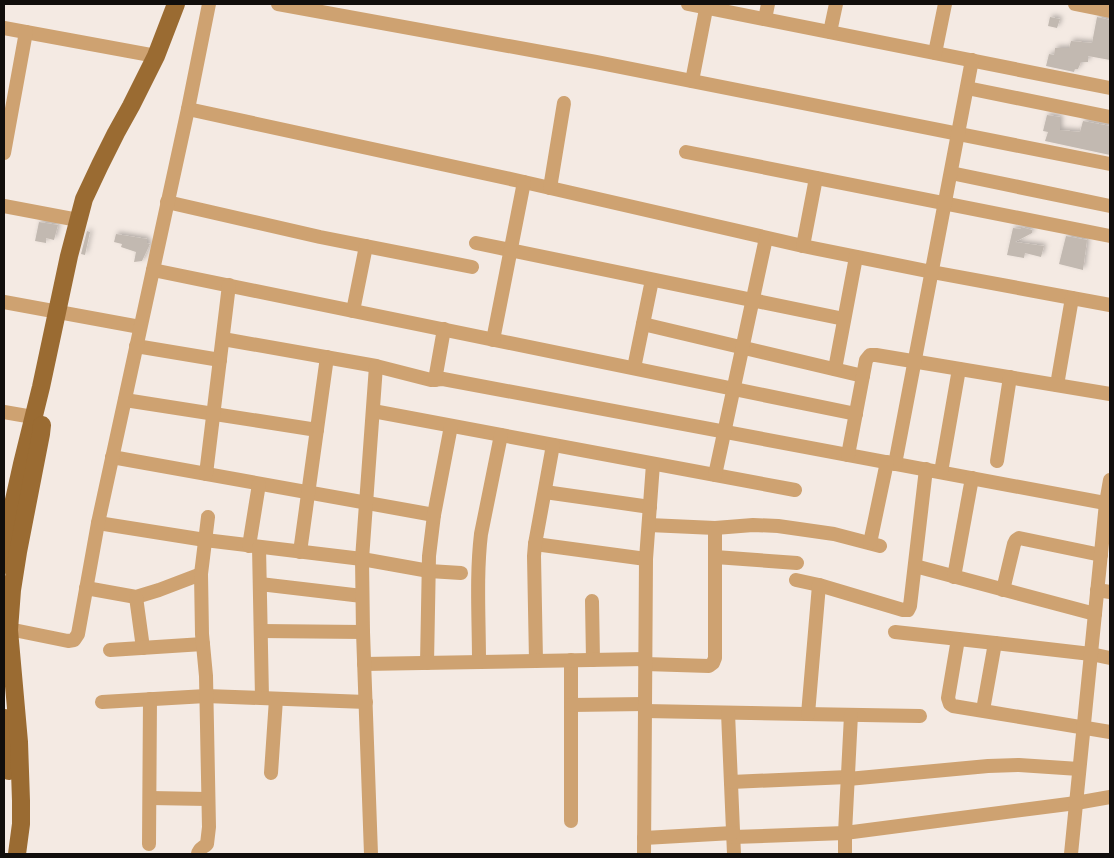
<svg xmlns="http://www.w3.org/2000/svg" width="1114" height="858" font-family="'Varela Round',sans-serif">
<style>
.building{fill:#c2b9b1;filter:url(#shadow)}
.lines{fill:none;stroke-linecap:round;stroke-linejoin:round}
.minor{stroke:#cea271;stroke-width:14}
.major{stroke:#9a6b32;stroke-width:18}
</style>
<defs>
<filter id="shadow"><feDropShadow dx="2.5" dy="-2.5" stdDeviation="2.5" flood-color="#0004"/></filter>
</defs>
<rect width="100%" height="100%" fill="#f4eae3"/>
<g class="building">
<path d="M1050 17 1060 19 1057 28 1048 26Z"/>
<path d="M1097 17 1110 20V60L1088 56V62H1081L1078 69H1075L1074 72 1046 66 1049 54 1054 55 1055 48H1069L1071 41 1092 43Z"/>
<path d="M1047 115 1060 117V130L1080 132 1083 121 1110 126V155L1045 141 1048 132 1043 131Z"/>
<path d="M39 222 58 225 54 240 46 238V243L35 241Z"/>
<path d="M1021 227 1032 230V233L1015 242 1044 246 1041 257 1025 253 1024 258 1007 255 1013 228 1021 229Z"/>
<path d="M87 231 90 232 85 255 81 254Z"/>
<path d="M116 234 147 239V243L150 244 142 261 134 262 136 252 121 247 122 244 114 242Z"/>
<path d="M1066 236 1087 240 1083 270 1059 264Z"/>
</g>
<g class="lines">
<g class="minor">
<path d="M278 4 596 62 1110 164"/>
<path d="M688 4 1110 88"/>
<path d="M1075 4 1110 11"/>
<path d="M765 19 768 4"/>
<path d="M4 28 156 56"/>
<path d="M830 32 836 4"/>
<path d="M935 53 945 4"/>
<path d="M692 81 707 4"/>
<path d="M967 88 1110 117"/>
<path d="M188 109 524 182 803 246 932 272 1110 305"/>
<path d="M686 152 1110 236"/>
<path d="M4 153 26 32"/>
<path d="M951 173 1110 206"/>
<path d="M550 188 564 103"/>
<path d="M167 202 320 237 472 267"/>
<path d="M4 206 78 220"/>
<path d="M476 243 844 319"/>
<path d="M803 246 816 178"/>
<path d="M153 270 856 414"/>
<path d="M4 302 140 327"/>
<path d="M353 311 366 246"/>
<path d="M643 324 863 376"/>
<path d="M223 339 376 366 431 380 443 379 1110 504"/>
<path d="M493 340 524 182"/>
<path d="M136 346 220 360"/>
<path d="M634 368 652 280"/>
<path d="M835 369 856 257"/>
<path d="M435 380 444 329"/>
<path d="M1057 385 1072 298"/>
<path d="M125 400 317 430"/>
<path d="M373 411 795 490"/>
<path d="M4 412 27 416"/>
<path d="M848 455 866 360 870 355H876L1110 394"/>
<path d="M112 457 434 515"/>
<path d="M997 461 1010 377"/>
<path d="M895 464 972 60"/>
<path d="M941 472 959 369"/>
<path d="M206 474 229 285"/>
<path d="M715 475 766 238"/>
<path d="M545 492 650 507"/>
<path d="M98 523 205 540 362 559 429 571 461 573"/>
<path d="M649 525 715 528 753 525 778 526 834 534 880 546"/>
<path d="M870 543 887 462"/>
<path d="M535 544 646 559"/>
<path d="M249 546 259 484"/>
<path d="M259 547 262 698"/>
<path d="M300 552 327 357"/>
<path d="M715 557 797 563"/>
<path d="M915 566 1095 614"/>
<path d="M954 577 972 478"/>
<path d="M796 580 819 585 903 610H908L910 606 926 469"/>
<path d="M260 584 362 596"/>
<path d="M86 588 136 597 159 590 201 574"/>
<path d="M1003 590 1014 544 1016 540 1019 538 1101 555"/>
<path d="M1097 590 1110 592"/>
<path d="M136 597 143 648"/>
<path d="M592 601 593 660"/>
<path d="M4 628 68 641 74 640 78 634 98 523 188 109 209 4"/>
<path d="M261 631 363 632"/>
<path d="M895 632 995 643 1091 654 1110 658"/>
<path d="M958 639 948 698 950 704 953 706 1110 732"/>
<path d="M110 650 203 644"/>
<path d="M571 660V821"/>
<path d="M536 661 534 556 535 544 553 445"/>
<path d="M479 662C479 619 476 576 481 534L501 435"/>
<path d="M427 663 429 556 434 515 451 426"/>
<path d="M364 664 645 659"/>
<path d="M645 664 709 666 713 663 715 658V528"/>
<path d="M102 702 206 696 366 702"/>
<path d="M571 705 645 704"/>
<path d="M983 710 995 643"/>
<path d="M645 711 920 716"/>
<path d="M728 713 734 854"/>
<path d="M808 714 819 585"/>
<path d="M271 773 276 699"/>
<path d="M848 779 988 766 1019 765 1079 769"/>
<path d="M731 782 848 777"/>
<path d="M150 798 208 799"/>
<path d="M733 837 845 833 1076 803 1110 797"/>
<path d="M644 838 733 833"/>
<path d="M149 844 150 699"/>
<path d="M198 854C199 848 203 848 207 844L209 827 206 676 202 634 201 574 208 517"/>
<path d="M371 854 363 632 362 559 376 366"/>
<path d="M644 854 646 559 653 464"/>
<path d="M845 854V833L851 715"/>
<path d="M1071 854 1106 503 1110 480"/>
</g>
<g class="major">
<path d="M4 565 12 509 22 464 41 387 69 256 84 199 100 165 116 133 131 106 156 56 176 4"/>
<path d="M5 718 9 771"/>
<path d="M17 854 21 824V801L19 742 9 630 12 590 18 552 41 434 42 425"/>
</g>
</g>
<rect width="1114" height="858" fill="none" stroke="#110e0c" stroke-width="10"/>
</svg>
